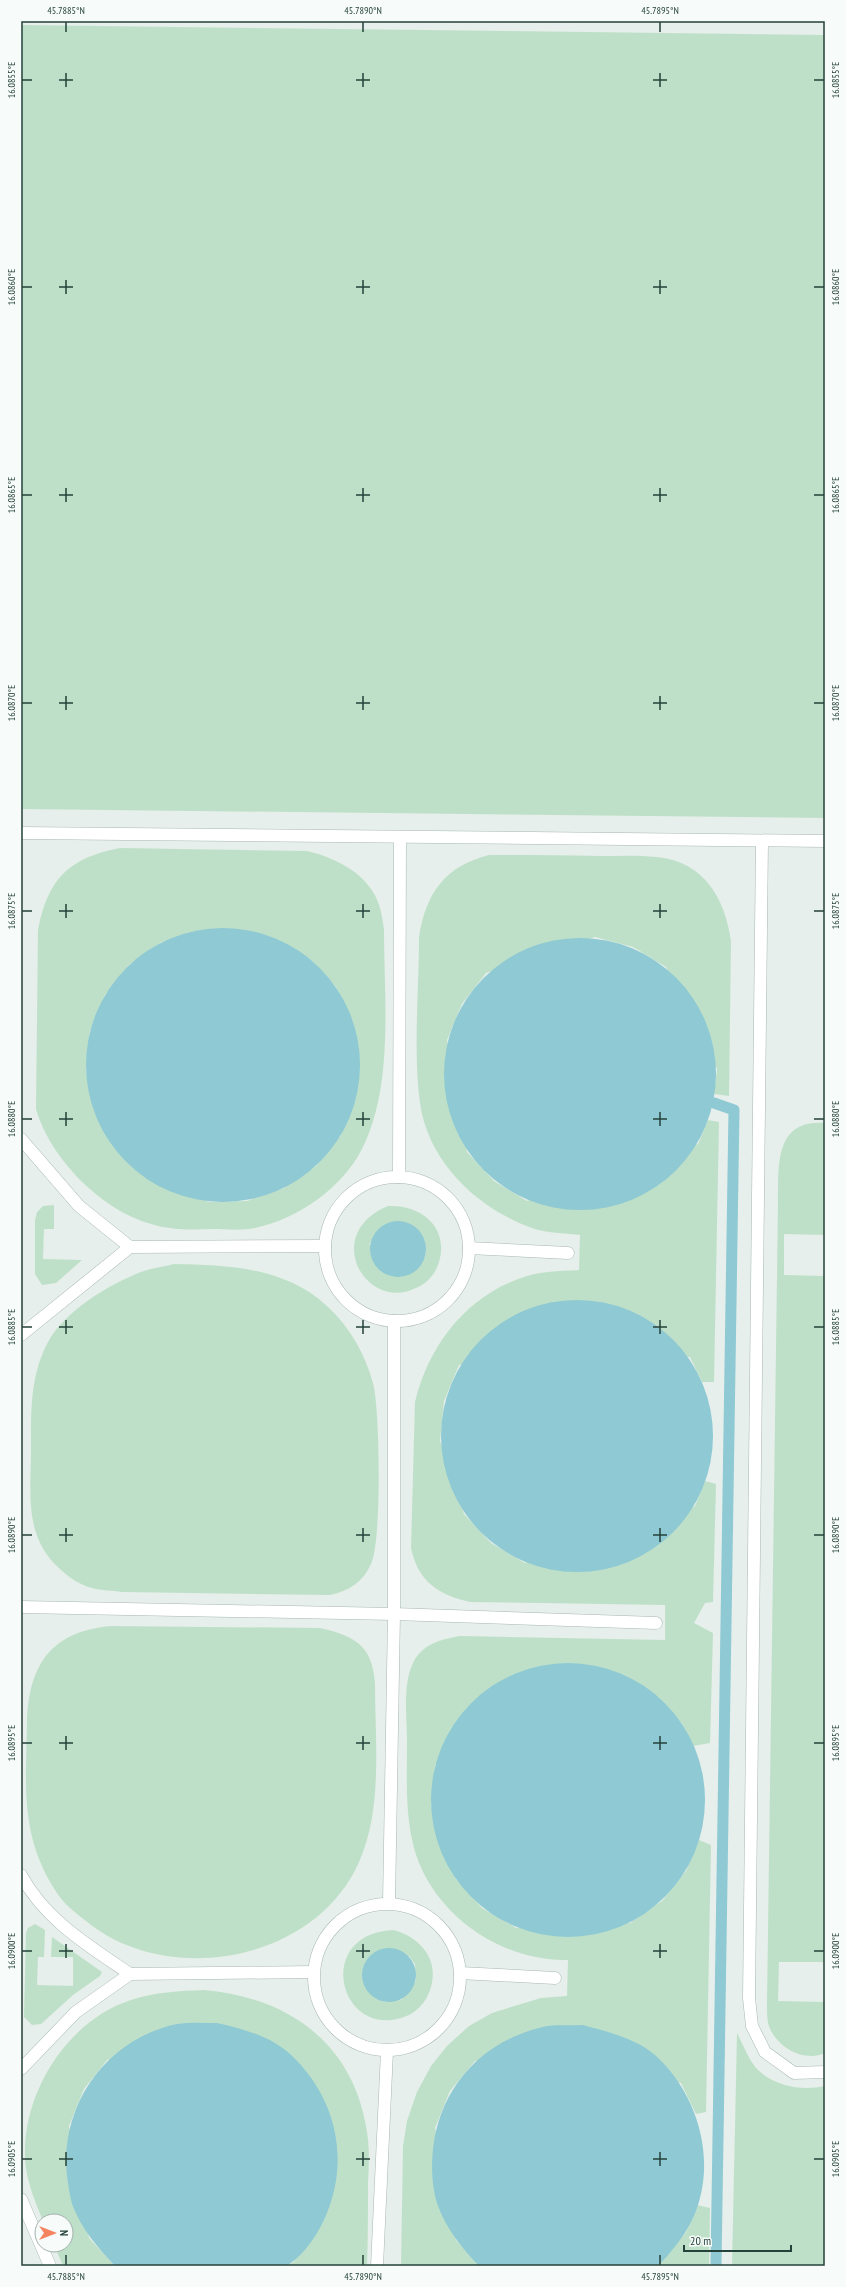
<svg xmlns="http://www.w3.org/2000/svg" width="846" height="2287" font-family="'PT Sans Narrow',sans-serif">
<style>
.green{fill:#bfe0c8;fill-rule:evenodd}
.water{fill:#8ec9d4}
.lines{fill:none;stroke-linecap:round;stroke-linejoin:round}
.stream{stroke:#8ec9d4;stroke-width:11}
.service-casing{stroke:#a8b8b2;stroke-width:13}
.service{stroke:#fff;stroke-width:12}
.ticks{fill:none;stroke:#24423a;stroke-width:1.5}
.neatline{fill:none;stroke:#24423a;stroke-width:1.5}
.ticks-label{font-size:10px;text-anchor:middle;fill:#24423a}
</style>
<rect width="100%" height="100%" fill="#e6efeb"/>
<g class="green">
<path d="M21 25 825 35V818L21 809Z"/>
<path d="M120 848 307 851C337 858 371 875 380 908 382 915 383 922 384 930 384 998 394 1086 362 1149 342 1188 298 1219 255 1228 241 1231 225 1229 211 1229 191 1230 170 1230 151 1224 101 1210 50 1158 36 1109L38 930C48 879 68 858 120 848ZM162 942 309 958 336 987 353 1022 341 1135 316 1166 284 1188 247 1201 208 1202 93 1108 86 1070 90 1031 105 995 130 964Z"/>
<path d="M489 855C526 855 563 855 599 856 618 856 638 855 657 857 705 862 725 899 731 941L729 1096 714 1094 717 1069 666 967 633 947 595 937 486 973 462 1004 447 1040 467 1152 494 1181 527 1201 698 1144 708 1120 719 1122 714 1382H702L690 1357 459 1365 444 1401 440 1441 464 1514 491 1543 525 1563 695 1506 705 1481 716 1484 713 1602 705 1603 694 1623 713 1633 710 1743 693 1746 681 1722 451 1730 435 1766 431 1805 456 1879 482 1908 516 1928 630 1923 662 1901 686 1871 699 1840 711 1845 706 2112 696 2114 681 2083 475 2061 450 2091 435 2128 456 2240 479 2266H401L403 2146 407 2121 417 2092 431 2066 447 2046 469 2026 492 2013 541 1998 567 1996 568 1960C500 1962 429 1912 413 1844 405 1810 407 1776 407 1741 407 1717 402 1683 414 1661 424 1643 443 1639 460 1636L665 1640V1605L470 1602C438 1595 418 1581 411 1548L415 1402C429 1344 468 1294 527 1276 544 1271 562 1271 579 1270L580 1235C564 1233 546 1233 532 1228 478 1209 428 1162 420 1103 413 1052 419 989 419 937 426 893 445 866 489 855Z"/>
<path d="M825 1123V1235L784 1234V1275L825 1276V1962H779L778 2001 825 2002V2053C803 2063 774 2046 768 2023 767 2017 767 2010 767 2004L778 1203C779 1168 773 1119 825 1123Z"/>
<path d="M54 1205V1229H44L43 1259 82 1260 56 1283 42 1285 35 1274V1220L37 1212 43 1206Z"/>
<path d="M388 1206C422 1204 451 1229 438 1265 434 1275 428 1282 418 1287 367 1315 320 1234 388 1206ZM378 1229 424 1238 426 1248 425 1257 369 1245Z"/>
<path d="M174 1264C228 1265 285 1267 327 1306 350 1327 365 1354 373 1383 380 1408 382 1542 371 1564 363 1582 349 1591 330 1595L122 1592C113 1590 101 1591 92 1588 80 1585 70 1578 61 1570 23 1537 31 1493 31 1449 31 1411 30 1376 48 1342 66 1310 108 1285 141 1272 151 1268 163 1267 174 1264Z"/>
<path d="M111 1626 320 1628C355 1636 372 1645 375 1683 375 1741 383 1809 359 1862 316 1960 173 1987 91 1925 80 1916 67 1907 59 1896 19 1838 26 1787 27 1721 29 1664 52 1631 111 1626Z"/>
<path d="M35 1924 45 1930 44 1957H38L37 1985 73 1986V1957H51L52 1937 102 1972 100 1976 73 1995 41 2024 32 2025 24 2017 26 1933 28 1928Z"/>
<path d="M394 1930C424 1939 442 1964 428 1995 423 2006 413 2015 401 2018 338 2037 314 1933 394 1930ZM409 1956 415 1964 416 1981 401 2000 384 2002 365 1987 363 1968Z"/>
<path d="M204 1990C286 1997 351 2041 366 2126 370 2146 369 2165 368 2184 368 2211 368 2239 367 2266H287L295 2261 108 2059 84 2089 69 2126 89 2238 115 2266H63L54 2245H66V2221H43C36 2204 29 2187 26 2169 17 2100 65 2021 131 2000 155 1992 179 1991 204 1990Z"/>
<path d="M737 2033C743 2044 749 2061 758 2070 776 2087 803 2091 825 2086V2266H732Z"/>
<path d="M697 2205 710 2208 709 2266H657L686 2232Z"/>
</g>
<g class="water">
<circle cx="223" cy="1065" r="137"/>
<circle cx="580" cy="1074" r="136"/>
<circle cx="398" cy="1249" r="28"/>
<circle cx="577" cy="1436" r="136"/>
<circle cx="568" cy="1800" r="137"/>
<circle cx="389" cy="1975" r="27"/>
<path d="M217 2023C242 2029 268 2035 289 2053 335 2095 350 2156 327 2213 319 2233 305 2254 287 2266H115C97 2247 81 2228 72 2204 70 2197 69 2189 68 2183 56 2110 104 2039 177 2024 189 2022 204 2023 217 2023Z"/>
<path d="M583 2025C608 2032 635 2038 655 2055 707 2102 723 2187 677 2244 671 2251 665 2260 657 2266H479C462 2248 447 2230 438 2206 432 2189 431 2167 433 2149 440 2087 482 2041 543 2027 555 2024 570 2026 583 2025Z"/>
</g>
<g class="lines">
<path class="stream" d="M714 1103 734 1110 716 2266"/>
<defs>
<g id="service">
<path d="M21 833 825 841"/>
<path d="M762 841 749 1998 752 2026 765 2052 794 2073 825 2072"/>
<path d="M21 1139 79 1206 130 1247 325 1246"/>
<path d="M399 1177 400 838"/>
<circle cx="397" cy="1249" r="72"/>
<path d="M469 1248 568 1253"/>
<path d="M21 1335 130 1247"/>
<path d="M21 1607 394 1614 656 1623"/>
<path d="M21 1875C45 1920 89 1946 130 1974"/>
<path d="M389 1903 394 1614V1321"/>
<circle cx="387" cy="1977" r="73"/>
<path d="M460 1973 555 1978"/>
<path d="M21 2069 76 2012 130 1974 313 1972"/>
<path d="M21 2199 50 2266"/>
<path d="M377 2266 387 2051"/>
</g>
</defs>
<use href="#service" class="service-casing"/>
<use href="#service" class="service"/>
</g>
<path class="ticks" d="M66 22V32M363 22V32M660 22V32M66 73V87M363 73V87M660 73V87M22 80H32M59 80H73M356 80H370M653 80H667M814 80H824M66 280V294M363 280V294M660 280V294M22 287H32M59 287H73M356 287H370M653 287H667M814 287H824M66 488V502M363 488V502M660 488V502M22 495H32M59 495H73M356 495H370M653 495H667M814 495H824M66 696V710M363 696V710M660 696V710M22 703H32M59 703H73M356 703H370M653 703H667M814 703H824M66 904V918M363 904V918M660 904V918M22 911H32M59 911H73M356 911H370M653 911H667M814 911H824M66 1112V1126M363 1112V1126M660 1112V1126M22 1119H32M59 1119H73M356 1119H370M653 1119H667M814 1119H824M66 1320V1334M363 1320V1334M660 1320V1334M22 1327H32M59 1327H73M356 1327H370M653 1327H667M814 1327H824M66 1528V1542M363 1528V1542M660 1528V1542M22 1535H32M59 1535H73M356 1535H370M653 1535H667M814 1535H824M66 1736V1750M363 1736V1750M660 1736V1750M22 1743H32M59 1743H73M356 1743H370M653 1743H667M814 1743H824M66 1944V1958M363 1944V1958M660 1944V1958M22 1951H32M59 1951H73M356 1951H370M653 1951H667M814 1951H824M66 2152V2166M363 2152V2166M660 2152V2166M22 2159H32M59 2159H73M356 2159H370M653 2159H667M814 2159H824M66 2255V2265M363 2255V2265M660 2255V2265"/>
<rect width="846" height="2287" fill="none" stroke="#f7fbf9" stroke-width="44"/>
<g transform="translate(54 2233) rotate(90)"><circle r="19" fill="#f7fbf9" stroke="#a3b1ad"/>
<path d="M0-3L7 15L0 10L-7 15Z" fill="#f4845f"/>
<text y="-6" font-size="11" font-weight="bold" text-anchor="middle" fill="#24423a">N</text>
</g>
<path d="M684 2245v6h107v-6" fill="none" stroke="#24423a" stroke-width="2"/>
<text x="690" y="2245" font-size="12" fill="#24423a" stroke="#f7fbf9" stroke-width="3" paint-order="stroke">20 m</text>
<rect x="22" y="22" width="802" height="2243" class="neatline"/>
<g class="ticks-label">
<text x="66" y="14">45.7885°N</text>
<text x="363" y="14">45.7890°N</text>
<text x="660" y="14">45.7895°N</text>
<text transform="translate(11 80) rotate(-90)" y="4">16.0855°E</text>
<text transform="translate(835 80) rotate(-90)" y="4">16.0855°E</text>
<text transform="translate(835 287) rotate(-90)" y="4">16.0860°E</text>
<text transform="translate(11 287) rotate(-90)" y="4">16.0860°E</text>
<text transform="translate(835 495) rotate(-90)" y="4">16.0865°E</text>
<text transform="translate(11 495) rotate(-90)" y="4">16.0865°E</text>
<text transform="translate(11 703) rotate(-90)" y="4">16.0870°E</text>
<text transform="translate(835 703) rotate(-90)" y="4">16.0870°E</text>
<text transform="translate(11 911) rotate(-90)" y="4">16.0875°E</text>
<text transform="translate(835 911) rotate(-90)" y="4">16.0875°E</text>
<text transform="translate(835 1119) rotate(-90)" y="4">16.0880°E</text>
<text transform="translate(11 1119) rotate(-90)" y="4">16.0880°E</text>
<text transform="translate(11 1327) rotate(-90)" y="4">16.0885°E</text>
<text transform="translate(835 1327) rotate(-90)" y="4">16.0885°E</text>
<text transform="translate(11 1535) rotate(-90)" y="4">16.0890°E</text>
<text transform="translate(835 1535) rotate(-90)" y="4">16.0890°E</text>
<text transform="translate(11 1743) rotate(-90)" y="4">16.0895°E</text>
<text transform="translate(835 1743) rotate(-90)" y="4">16.0895°E</text>
<text transform="translate(835 1951) rotate(-90)" y="4">16.0900°E</text>
<text transform="translate(11 1951) rotate(-90)" y="4">16.0900°E</text>
<text transform="translate(835 2159) rotate(-90)" y="4">16.0905°E</text>
<text transform="translate(11 2159) rotate(-90)" y="4">16.0905°E</text>
<text x="66" y="2280">45.7885°N</text>
<text x="363" y="2280">45.7890°N</text>
<text x="660" y="2280">45.7895°N</text>
</g>
</svg>
